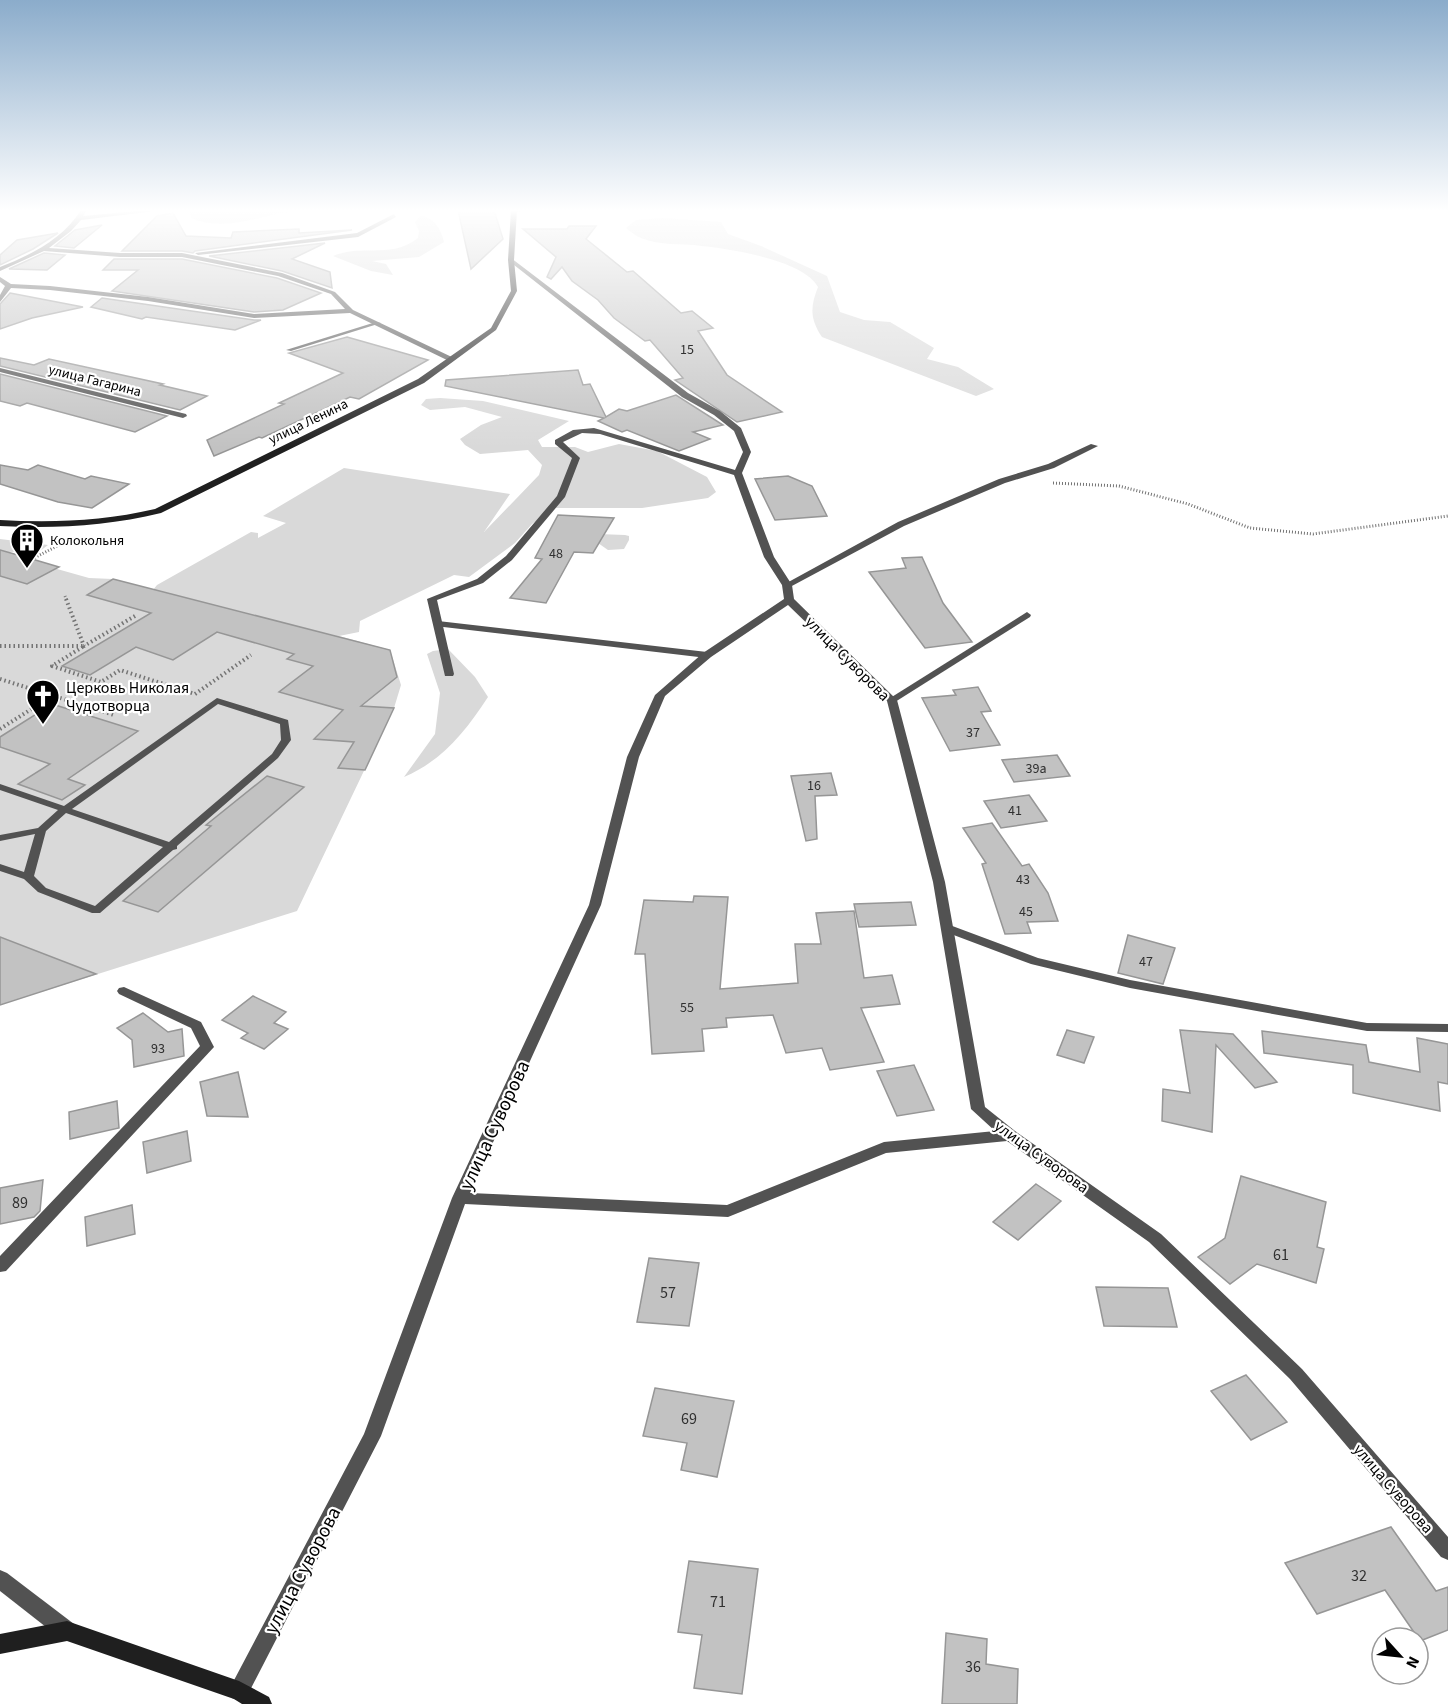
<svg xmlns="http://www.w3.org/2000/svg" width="1448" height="1704" font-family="'Source Sans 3',sans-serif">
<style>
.green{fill:#d9d9d9}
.building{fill:#c2c2c2;stroke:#969696;stroke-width:1.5}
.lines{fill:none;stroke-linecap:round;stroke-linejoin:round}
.path-far1{stroke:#747474;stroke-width:3;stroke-dasharray:1 2;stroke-linecap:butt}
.path{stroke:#747474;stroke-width:4;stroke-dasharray:1.5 3;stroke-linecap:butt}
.lane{fill:#525252;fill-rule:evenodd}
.street{fill:#525252;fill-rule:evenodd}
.secondary{fill:#1f1f1f;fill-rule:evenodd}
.labels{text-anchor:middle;stroke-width:4.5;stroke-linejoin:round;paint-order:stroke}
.number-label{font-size:14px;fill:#303030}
.far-street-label{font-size:14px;fill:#000;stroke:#fff}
.far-poi-label{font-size:14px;fill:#000;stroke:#fff;text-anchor:start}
.street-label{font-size:16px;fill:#000;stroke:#fff}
.poi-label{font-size:16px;fill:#000;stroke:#fff;text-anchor:start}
.near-number-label{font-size:16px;fill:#303030}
.near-street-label{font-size:20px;fill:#000;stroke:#fff}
</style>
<rect width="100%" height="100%" fill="#fff"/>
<g class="green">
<path d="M198 210H336C320 210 304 210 288 212 255 217 224 232 191 218L190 212Z"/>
<path d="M420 216C434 217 441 229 444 242L419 257 372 261 386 264 393 275 371 271 333 256C364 243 389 260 418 238L419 231 415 222Z"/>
<path d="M663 218 721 222 728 234 761 246 827 276 840 312 864 320 890 322 934 348 927 359 958 367 994 389 976 396 822 337C810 319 810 307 818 287 804 260 730 249 702 246 681 243 661 246 641 238 636 236 631 232 626 228L636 220Z"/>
<path d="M440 398 483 401 569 421 538 440 542 447H575L588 452 619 444 657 451 707 477 716 492 708 498 642 508H553L532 524 515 543 469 577 454 575 360 621 359 632 339 636 390 650 401 685 394 708 297 911 41 992 0 972V539L48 545 40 551 7 552 4 554 89 578 113 579 153 590 157 585 251 532 258 533V538L286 523 263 516 344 468 510 494 484 532 539 475 542 465 528 450 480 454 465 445 460 439 481 425 502 417 465 407 430 410 421 405 426 399Z"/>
<path d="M571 533 625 535 629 536V540L624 549 608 550 598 543Z"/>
<path d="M448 649 475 677 488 697C465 732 443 760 404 777L435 734 440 693 427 654 433 651Z"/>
</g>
<g class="building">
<path d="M458 210H494L503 239 471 269Z"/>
<path d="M173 213 186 236 231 238 233 232 299 229V233L352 230 195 251 193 253 182 251H122L157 216Z"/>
<path d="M102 225 74 248 55 246 75 230Z"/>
<path d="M569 226H596L586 239 627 272 633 271 681 313 692 311 713 328 698 331 727 375 782 412 737 422 675 380 683 378 650 340 645 341 614 318 598 300 572 281 562 267 551 279 547 277 556 257 523 229H567Z"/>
<path d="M58 233 33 249 0 265V255L17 240Z"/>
<path d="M325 243 292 259 330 272 332 288 282 271 209 256Z"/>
<path d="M44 253 65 255 47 270 9 269Z"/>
<path d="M114 259H182L277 278 321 293 283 310 254 312 112 291 138 270H103Z"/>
<path d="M10 293 83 307 32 318 0 329V304Z"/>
<path d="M102 298 254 320H261L235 330 146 317 142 319 91 307Z"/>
<path d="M347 337 428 360 359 399 350 397 262 438 259 437 214 456 207 440 284 404 279 403 343 373 289 353Z"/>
<path d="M0 358 34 365 49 359 163 384 160 385 207 396 180 410 0 366Z"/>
<path d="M578 370 583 385 590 384 606 417 619 409 627 411 676 395 723 425 693 432 710 439 679 451 627 430 622 432 598 421 604 418 445 386 446 380Z"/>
<path d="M0 374 167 416 135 432 27 403 20 406 0 401Z"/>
<path d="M0 465 28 470 38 465 85 479 91 476 129 484 92 508 58 502 0 484Z"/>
<path d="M788 476 812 486 827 516 775 520 755 479Z"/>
<path d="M558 515 614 518 593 553 574 552 546 603 510 598 542 559 535 558Z"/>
<path d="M0 550 32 559 59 567 27 584 0 576Z"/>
<path d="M922 557 943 603 972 642 925 648 869 572 906 568 902 558Z"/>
<path d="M113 579 390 650 397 677 361 706 394 708 365 770 338 768 354 742 314 739 343 710 279 692 313 666 287 659 294 654 217 632 173 660 136 647 90 675 62 666 151 613 87 595Z"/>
<path d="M978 687 991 711 981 712 1000 745 950 751 922 698 956 695 953 690Z"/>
<path d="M52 704 138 731 68 779 85 785 62 800 18 784 50 764 0 747V737Z"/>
<path d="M1057 755 1070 776 1014 782 1002 760Z"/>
<path d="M831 773 837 795 815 796 817 839 806 841 791 776Z"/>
<path d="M267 776 304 787 158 912 123 901 211 826 206 825Z"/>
<path d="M1029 795 1047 821 1001 828 984 801Z"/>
<path d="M992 823 1022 866 1029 864 1048 893 1058 921 1027 922 1031 933 1005 934 982 864 986 863 963 828Z"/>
<path d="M694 896 728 897 720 989 798 983 795 944H821L816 913 854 911 864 978 892 975 900 1004 861 1008 884 1062 830 1070 822 1048 786 1053 773 1015 726 1018 727 1027 702 1029 704 1051 652 1054 645 954H635L644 900 693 902Z"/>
<path d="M911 902 916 925 859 927 854 904Z"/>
<path d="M1128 935 1175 948 1163 984 1118 973Z"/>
<path d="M0 937 96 974 0 1005Z"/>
<path d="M253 996 286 1012 274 1023 288 1029 264 1049 241 1038 248 1033 222 1020Z"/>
<path d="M143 1013 168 1032 182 1029 184 1056 134 1067 132 1040 117 1028Z"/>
<path d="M1067 1030 1094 1037 1084 1063 1057 1055Z"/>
<path d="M1180 1030 1233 1034 1277 1082 1255 1088 1216 1045 1212 1132 1162 1121 1163 1089 1190 1093Z"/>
<path d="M1262 1031 1366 1045 1369 1062 1420 1072 1417 1038 1448 1044V1084L1438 1082 1440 1111 1353 1093V1065L1264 1053Z"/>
<path d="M914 1065 934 1110 897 1116 877 1071Z"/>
<path d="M238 1072 248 1117 207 1116 200 1082Z"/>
<path d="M117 1101 119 1128 70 1139 69 1112Z"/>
<path d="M187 1131 191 1161 147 1173 143 1142Z"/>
<path d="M1241 1176 1326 1202 1317 1247 1324 1249 1316 1283 1257 1264 1230 1284 1198 1257 1225 1238Z"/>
<path d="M43 1180 40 1211 34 1217 0 1224V1188Z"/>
<path d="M1036 1184 1061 1201 1018 1240 993 1222Z"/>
<path d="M132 1205 135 1234 87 1246 85 1217Z"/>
<path d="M649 1258 699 1263 689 1326 637 1322Z"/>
<path d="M1096 1287 1168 1288 1177 1327 1104 1326Z"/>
<path d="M1246 1375 1287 1422 1251 1440 1211 1391Z"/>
<path d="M655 1388 734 1401 717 1477 681 1470 687 1443 643 1436Z"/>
<path d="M1391 1527 1436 1591 1448 1587V1630L1420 1641 1385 1590 1317 1614 1285 1563Z"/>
<path d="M689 1561 758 1569 742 1694 694 1688 702 1635 678 1632Z"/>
<path d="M946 1633 987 1639 986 1664 1018 1669 1017 1704H942Z"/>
</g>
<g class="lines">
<g class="path-far1">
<path d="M1053 483 1119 486 1188 504 1250 528 1313 534 1448 516"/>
<path d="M32 559 69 540"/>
<path d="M65 596 67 601"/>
</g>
<g class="path">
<path d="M66 599 84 646 135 616"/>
<path d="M0 646H84L52 666 101 682 120 670 195 694"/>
<path d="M0 679 114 715"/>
<path d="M195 694 251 655"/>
<path d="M0 729 52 696"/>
</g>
<g class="lane">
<path d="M513 210H528L511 213Z"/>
<path d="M376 322 381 323 291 351 286 350Z"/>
<path d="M1091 444 1098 446 1054 468 1005 483 904 526 790 587H784L783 585 898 522 999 479 1048 464Z"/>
<path d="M1027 612 1031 615 1030 617 895 702H889L887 700Z"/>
<path d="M438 621 707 652 711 655 707 658 435 626V622Z"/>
<path d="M217 698 288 720 291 740 278 758 177 846V849L173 850 100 913H92L38 892 24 879 0 871V864L24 872 35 834 0 841V835L38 828 58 810 0 790V784L64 806ZM218 704 280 724 281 740 272 754 169 842 72 809ZM66 813 163 847 95 906 46 888 34 876 46 831Z"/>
<path d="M947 924 1038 958 1130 980 1367 1023 1448 1024V1032L1367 1031 1130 988 1031 964 943 931 941 928 943 925Z"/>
</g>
<g class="street">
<path d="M81 210H87L83 216 147 210H164L81 220 71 231 49 248 120 253H182L282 273 335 292 353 310 456 359 449 361 350 313 254 318 148 301 50 290 11 288 0 302V295L5 286 0 282V277L11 284 50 286 148 297 254 314 345 309 331 294 278 276 182 257H120L44 251 0 271V267C31 255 63 239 81 210Z"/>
<path d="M394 214 396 217 358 237 198 255 195 253 357 233Z"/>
<path d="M511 258 688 393 720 411 741 428 751 452 742 473 774 557 792 585 794 599 897 700 945 882 985 1107 1015 1131 1161 1234 1302 1369 1448 1537V1560L1441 1557 1290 1379 1149 1242 1007 1141 886 1153 728 1217 465 1204 381 1436 246 1698 239 1701 232 1698 229 1691 232 1684 364 1434 452 1198 589 905 627 757 655 695 703 653 784 599 782 585 764 557 734 475 600 434 582 433 563 442 580 458 565 497 512 560 483 583 437 600 454 674 453 676H445L427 599 477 579 506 556 557 496 572 458 555 444V440L573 430 594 428 735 470 743 452 734 431 714 415 682 397 509 261 508 260ZM788 605 887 701 933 882 971 1109 995 1131 884 1142 727 1205 470 1193 601 905 639 757 665 696 711 657Z"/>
<path d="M0 368 186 414 187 416 183 418 0 372Z"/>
<path d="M124 987 201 1022 214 1047 6 1271 0 1272V1256L200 1046 191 1028 119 994 117 991 119 988Z"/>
<path d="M0 1570 7 1573 74 1624 77 1631 74 1638 67 1641 60 1638 0 1591Z"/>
</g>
<g class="secondary">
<path d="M511 210H517L514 260 517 291 496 330 424 383 161 513C107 526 55 529 0 526V520C53 523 103 521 155 509L418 379 491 328 511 291 508 260Z"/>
<path d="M67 1621 239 1681 269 1697 272 1704H242L234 1699 67 1641 0 1654V1634Z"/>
</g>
</g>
<linearGradient id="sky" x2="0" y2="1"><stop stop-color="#8baccb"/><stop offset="0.47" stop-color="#fff"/><stop offset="1" stop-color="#fff" stop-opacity="0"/></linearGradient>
<rect width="1448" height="448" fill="url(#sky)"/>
<defs>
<symbol id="building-pin" viewBox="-11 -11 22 30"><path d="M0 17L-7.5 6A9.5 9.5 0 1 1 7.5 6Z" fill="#000" stroke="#fff"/><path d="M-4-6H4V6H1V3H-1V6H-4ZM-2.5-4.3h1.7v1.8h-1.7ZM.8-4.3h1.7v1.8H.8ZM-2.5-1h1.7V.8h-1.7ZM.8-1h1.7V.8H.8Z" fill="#fff"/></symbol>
<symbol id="church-pin" viewBox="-11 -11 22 30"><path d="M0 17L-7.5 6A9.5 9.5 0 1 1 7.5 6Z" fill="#000" stroke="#fff"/><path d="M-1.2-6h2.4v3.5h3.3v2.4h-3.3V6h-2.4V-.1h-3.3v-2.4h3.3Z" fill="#fff"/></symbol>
</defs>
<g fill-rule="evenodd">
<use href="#building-pin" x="8" y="521" width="38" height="52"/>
<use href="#church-pin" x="24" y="677" width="38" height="52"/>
</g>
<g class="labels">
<g class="number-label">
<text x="687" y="354">15</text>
<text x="556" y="558">48</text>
<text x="973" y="737">37</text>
<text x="1036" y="773">39а</text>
<text x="814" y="790">16</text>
<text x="1015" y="815">41</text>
<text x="1023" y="884">43</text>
<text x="1026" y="916">45</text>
<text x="1146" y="966">47</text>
<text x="687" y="1012">55</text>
<text x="158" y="1053">93</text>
</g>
<g class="far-street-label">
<text transform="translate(95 380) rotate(14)" y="5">улица Гагарина</text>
<text transform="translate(308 421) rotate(-26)" y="5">улица Ленина</text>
</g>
<g class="far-poi-label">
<text x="50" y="545">Колокольня</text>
</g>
<g class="street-label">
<text transform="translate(848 658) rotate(45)" y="6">улица Суворова</text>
<text transform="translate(1042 1156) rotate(36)" y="6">улица Суворова</text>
<text transform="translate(1394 1488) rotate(49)" y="6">улица Суворова</text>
</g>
<g class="poi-label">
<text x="66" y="693">Церковь Николая<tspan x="66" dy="18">Чудотворца</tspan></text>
</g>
<g class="near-number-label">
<text x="20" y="1208">89</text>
<text x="1281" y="1260">61</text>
<text x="668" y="1298">57</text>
<text x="689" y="1424">69</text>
<text x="1359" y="1581">32</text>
<text x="718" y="1607">71</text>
<text x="973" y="1672">36</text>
</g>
<g class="near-street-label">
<text transform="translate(494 1125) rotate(-65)" y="7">улица Суворова</text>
<text transform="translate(302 1570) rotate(-62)" y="7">улица Суворова</text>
</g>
</g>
<g transform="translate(1400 1656) rotate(117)"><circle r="28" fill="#ffffff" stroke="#999999" stroke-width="1.5"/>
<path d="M0-4.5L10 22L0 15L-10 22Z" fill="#000000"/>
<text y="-9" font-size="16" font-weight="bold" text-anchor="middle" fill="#000000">N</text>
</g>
</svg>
